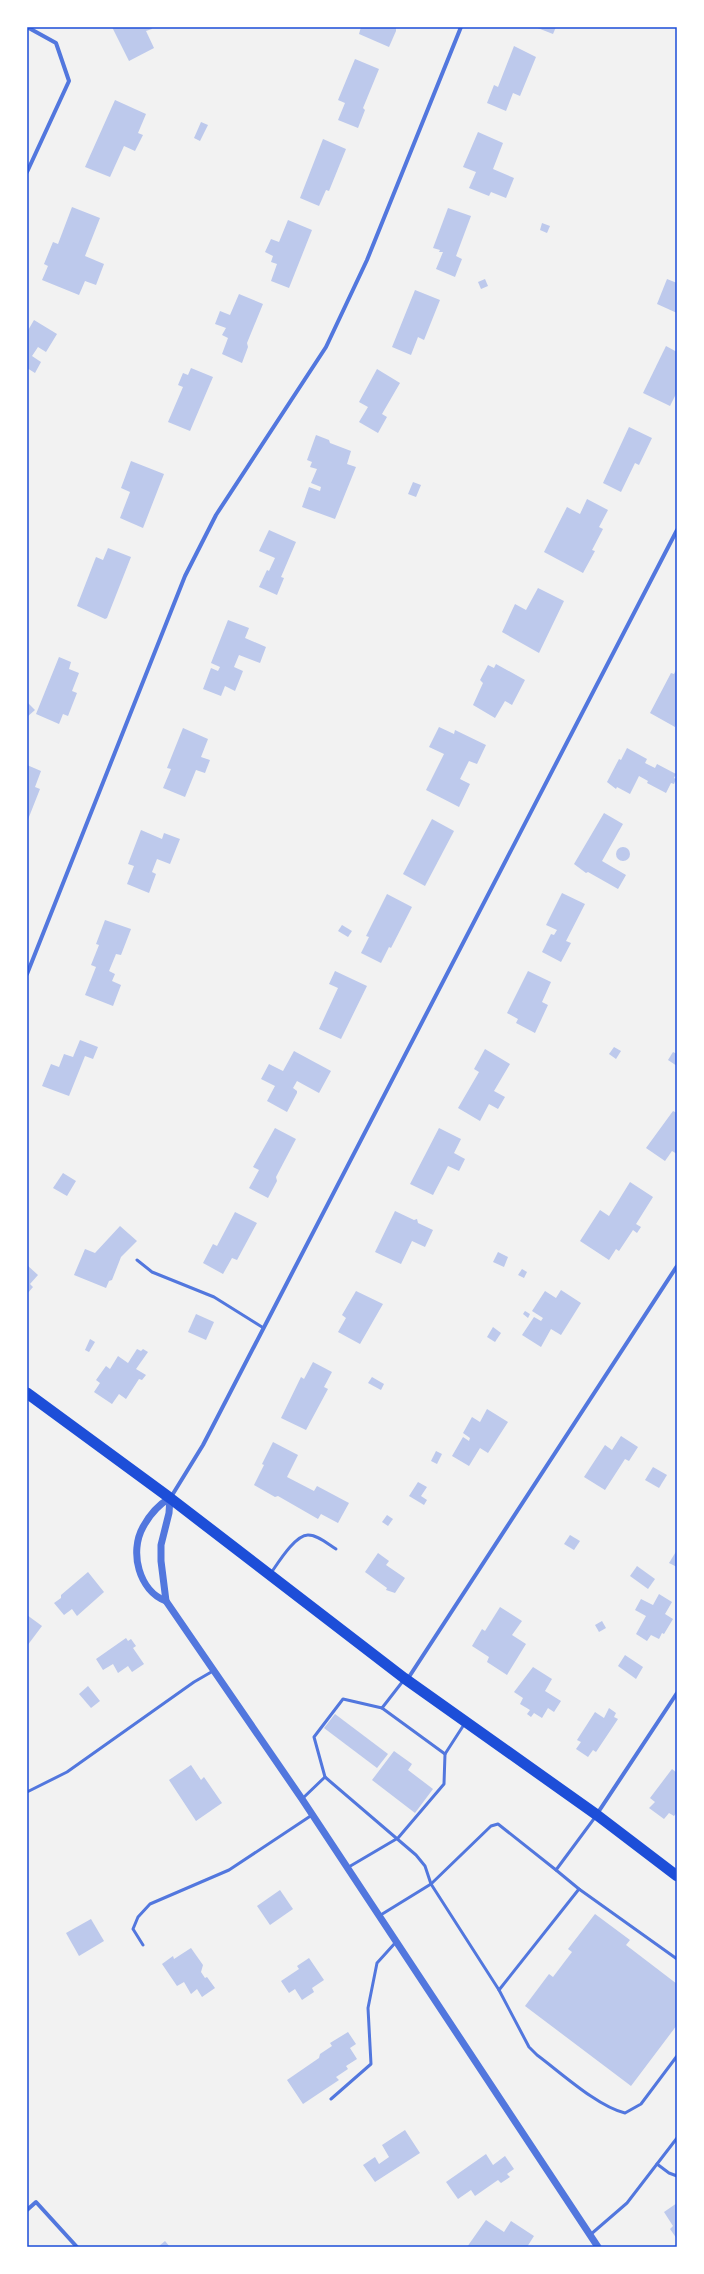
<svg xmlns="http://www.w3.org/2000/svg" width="704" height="2274" font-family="Inter,sans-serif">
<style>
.building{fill:#bdc9ec}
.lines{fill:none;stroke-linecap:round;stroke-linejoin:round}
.service{stroke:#5277de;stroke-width:3}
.minor{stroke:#5277de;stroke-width:4}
.tertiary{stroke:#5277de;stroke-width:7}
.trunk{stroke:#1d4ed8;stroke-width:11}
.neatline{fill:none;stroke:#1d4ed8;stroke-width:1.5}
</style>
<rect width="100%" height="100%" fill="#f2f2f2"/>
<g class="building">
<path d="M112 27H151L152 29 146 31 154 48 129 61Z"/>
<path d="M361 27H396V31L389 47 359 34Z"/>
<path d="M535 27H556L553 34Z"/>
<path d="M514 46 536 57 520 96 513 93 506 111 487 103 494 85 498 87Z"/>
<path d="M355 59 379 69 363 108 365 110 358 128 338 120 345 103 338 100Z"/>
<path d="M115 100 146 114 138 133 143 135 135 151 124 146 110 177 85 167Z"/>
<path d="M201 122 208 125 200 141 194 138Z"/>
<path d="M478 132 503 143 493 169 514 178 506 198 491 192 489 196 469 188 476 172 463 167Z"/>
<path d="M323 139 346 149 329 191 326 190 319 206 300 198Z"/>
<path d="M72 207 100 218 85 256 104 264 96 285 85 281 79 295 42 280 48 266 44 264 53 242 58 244Z"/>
<path d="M448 208 471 216 456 256 462 259 455 277 436 269 443 252H439L440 250 433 248Z"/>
<path d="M288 220 312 230 289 288 271 281 277 264 271 262 273 256 265 252 271 239 279 242Z"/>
<path d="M542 223 550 226 547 233 540 230Z"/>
<path d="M485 279 488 286 481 289 478 282Z"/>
<path d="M667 279 677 283V313L657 304Z"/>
<path d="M415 290 440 300 424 340 418 337 411 355 392 347Z"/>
<path d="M239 294 263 304 247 343 248 347 242 363 222 354 228 338 222 335 226 328 215 324 220 311 230 315Z"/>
<path d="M34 320 57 334 46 352 38 347 32 356 41 362 35 373 27 368V332Z"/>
<path d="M666 346 677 352V392L670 406 643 393Z"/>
<path d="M191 368 213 377 190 431 168 422 183 387 178 385 183 373 188 375Z"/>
<path d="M377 369 400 383 382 414 387 417 378 433 359 422 368 407 359 402Z"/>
<path d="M629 427 652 438 639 465 635 463 621 492 603 483Z"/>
<path d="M316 435 329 440 330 443 351 451 347 464 356 467 335 519 302 507 309 487 320 491 321 487 311 483 317 469 310 467 312 462 307 460Z"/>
<path d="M131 461 164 474 143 528 120 518 130 492 121 488Z"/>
<path d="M413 482 421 485 416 497 408 494Z"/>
<path d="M587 499 608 510 599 527 603 529 592 550 595 551 583 573 544 552 567 507 580 514Z"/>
<path d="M269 530 296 542 281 577 284 578 277 595 259 587 267 570 269 571 275 558 259 551Z"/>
<path d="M108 548 131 557 107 618 105 619 77 606 96 557 103 560Z"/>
<path d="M538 588 564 601 539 653 502 632 515 604 526 610Z"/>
<path d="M228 620 249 628 245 638 266 647 260 663 239 655 234 667 243 671 235 691 225 686 221 696 203 689 211 668 218 671 220 667 211 663Z"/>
<path d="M59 657 71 662 69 669 79 673 72 691 77 693 68 716 63 714 59 724 36 714Z"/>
<path d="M496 664 525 680 512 705 505 701 495 718 473 705 483 683 480 680 488 665 494 668Z"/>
<path d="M677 668V722L675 727 650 713 671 673 674 674Z"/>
<path d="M27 702 35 710 27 717Z"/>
<path d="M439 727 454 734 455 730 486 745 477 764 469 761 460 779 470 784 459 807 426 790 444 754 429 747Z"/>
<path d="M183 728 208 739 201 757 210 760 205 773 196 770 185 797 163 788 171 769 167 768Z"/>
<path d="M627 748 647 759 645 763 655 768 657 764 676 774 674 778 676 779 674 784 671 783 666 793 647 783 648 781 639 776 630 794 617 787 616 789 607 782 619 759 621 760Z"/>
<path d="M27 765 41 771 35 787 40 789 27 822Z"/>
<path d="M604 813 623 824 602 861 626 875 618 889 588 872 586 873 574 864Z"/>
<path d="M432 819 454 831 425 886 403 874Z"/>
<path d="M141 830 162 839 164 833 180 839 170 864 157 859 152 872 156 874 149 893 127 884 134 866 128 864Z"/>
<circle cx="623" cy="854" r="7"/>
<path d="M562 893 585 904 566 941 571 943 561 962 542 952 551 934 554 935 557 930 546 925Z"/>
<path d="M387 894 412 907 391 948 389 947 381 963 361 953 369 937 366 936Z"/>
<path d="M105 920 131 929 121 955 116 954 109 971 115 974 112 981 121 985 113 1006 85 995 96 967 91 965 99 945 96 944Z"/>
<path d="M342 925 352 931 348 937 338 931Z"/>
<path d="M335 971 367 986 341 1039 319 1029 338 988 329 984Z"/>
<path d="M528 971 551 982 542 1002 548 1005 535 1033 516 1023 518 1019 507 1013Z"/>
<path d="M80 1040 98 1047 93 1059 85 1056 69 1096 42 1086 51 1064 59 1067 64 1054 73 1057Z"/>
<path d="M614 1047 621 1051 616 1059 609 1054Z"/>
<path d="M485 1049 510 1064 494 1091 505 1097 498 1109 489 1104 480 1121 458 1108 479 1072 474 1069Z"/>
<path d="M294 1051 331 1071 319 1093 297 1081 293 1088 297 1091V1093L287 1112 267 1101 275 1086 261 1079 269 1064 283 1071Z"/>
<path d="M673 1052 677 1054V1066L668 1060Z"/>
<path d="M673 1111 677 1113V1154L672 1151 665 1161 646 1148Z"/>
<path d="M275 1128 296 1139 276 1177 277 1181 268 1198 249 1188 259 1170 253 1167Z"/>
<path d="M439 1128 461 1139 454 1153 465 1159 459 1171 448 1166 433 1195 410 1184Z"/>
<path d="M63 1173 76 1181 67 1196 53 1188Z"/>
<path d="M630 1182 653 1197 636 1224 641 1227 637 1233 633 1230 619 1251 616 1249 609 1260 580 1241 600 1210 609 1216Z"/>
<path d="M395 1211 414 1220 417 1219 418 1223 433 1230 425 1247 412 1241 401 1264 375 1252Z"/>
<path d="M235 1212 257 1223 237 1260 232 1258 223 1274 203 1263 213 1244 217 1246Z"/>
<path d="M120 1226 137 1241 121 1257 112 1280 109 1281 106 1288 74 1275 85 1249 95 1253Z"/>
<path d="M498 1252 508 1257 504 1267 493 1262Z"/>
<path d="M27 1265 38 1275 30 1284 33 1287 27 1294Z"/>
<path d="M522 1269 527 1272 524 1278 518 1275Z"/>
<path d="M561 1290 581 1303 561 1335 551 1329 541 1347 522 1335 534 1317 541 1321 543 1318 532 1311 545 1291 556 1298Z"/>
<path d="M356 1291 383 1304 360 1344 338 1332 346 1318 342 1315Z"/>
<path d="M525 1311 530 1314 528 1318 523 1314Z"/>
<path d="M196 1314 214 1322 206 1340 188 1332Z"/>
<path d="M493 1327 501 1333 495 1342 487 1337Z"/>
<path d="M90 1339 95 1342 89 1352 85 1350Z"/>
<path d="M137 1349 141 1351 143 1349 148 1352 136 1369 146 1375 142 1380 139 1379 126 1399 119 1394 112 1404 94 1392 100 1383 96 1380 106 1366 110 1369 118 1356 128 1363Z"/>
<path d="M313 1362 332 1372 324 1387 328 1389 306 1430 281 1418 301 1377 304 1379Z"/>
<path d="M372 1377 384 1384 381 1390 368 1383Z"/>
<path d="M487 1409 508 1422 488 1453 480 1448 469 1466 452 1456 463 1437 469 1441 470 1438 463 1433 472 1417 480 1422Z"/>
<path d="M621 1436 638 1447 629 1461 625 1459 605 1490 584 1477 605 1445 612 1450Z"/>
<path d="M273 1442 298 1455 287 1477 314 1491 317 1486 349 1503 338 1523 321 1514 318 1519 278 1496 275 1497 254 1485 264 1465 262 1464Z"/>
<path d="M436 1451 442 1454 437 1464 431 1461Z"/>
<path d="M653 1467 667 1475 659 1488 645 1480Z"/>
<path d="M418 1482 427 1487 421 1496 427 1500 424 1505 409 1496Z"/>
<path d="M387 1515 393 1519 388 1526 382 1522Z"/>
<path d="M570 1535 580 1541 574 1550 564 1544Z"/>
<path d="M677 1550V1567L669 1563Z"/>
<path d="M378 1553 389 1561 386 1565 405 1578 395 1593 386 1590 387 1588 365 1572Z"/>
<path d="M637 1566 655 1579 648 1589 630 1576Z"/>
<path d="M88 1572 104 1592 77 1616 72 1609 64 1615 54 1603 61 1598V1595Z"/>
<path d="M659 1594 672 1602 665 1614 673 1619 664 1634 662 1633 659 1639 651 1635 647 1641 636 1634 646 1616 635 1610 641 1599 653 1605Z"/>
<path d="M500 1607 522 1621 512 1635 526 1644 507 1675 487 1662 489 1657 472 1646 482 1629 485 1631Z"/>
<path d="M27 1615 42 1626 27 1646Z"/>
<path d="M602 1621 606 1628 599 1632 595 1625Z"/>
<path d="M126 1638 128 1641 131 1639 136 1646 133 1648 144 1664 132 1672 128 1666 118 1673 113 1664 103 1670 96 1659Z"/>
<path d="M625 1655 643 1667 636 1679 618 1666Z"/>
<path d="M533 1667 552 1679 545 1691 561 1701 554 1712 548 1708 542 1718 534 1713 531 1717 527 1714 530 1710 520 1704 523 1698 514 1692Z"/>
<path d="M88 1686 100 1701 91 1708 79 1694Z"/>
<path d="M609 1708 616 1713 614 1717 618 1719 596 1752 593 1750 588 1757 576 1749 581 1742 577 1740 595 1712 604 1718Z"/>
<path d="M335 1714 388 1754 377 1768 324 1728Z"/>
<path d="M394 1751 412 1764 408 1770 433 1789 415 1813 372 1780Z"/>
<path d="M191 1765 201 1780 204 1777 222 1803 196 1821 169 1780Z"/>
<path d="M672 1769 677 1773V1812L674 1816 669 1813 664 1819 649 1808 655 1802 650 1798Z"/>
<path d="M280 1890 293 1909 270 1925 257 1906Z"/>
<path d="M595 1914 630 1940 626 1945 677 1984V2025L631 2086 525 2006 549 1974 553 1977 572 1952 568 1949Z"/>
<path d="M91 1919 104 1941 79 1956 66 1933Z"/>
<path d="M191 1948 203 1965 201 1972 205 1978 207 1977 215 1988 202 1997 197 1989 191 1994 184 1982 177 1986 162 1964 173 1956 174 1959Z"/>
<path d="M309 1958 324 1980 312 1988 314 1992 302 2000 295 1989 289 1993 281 1981 299 1969 297 1966Z"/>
<path d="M348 2032 356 2044 350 2048 357 2059 346 2066 348 2069 336 2077 339 2080 303 2104 287 2080 319 2058 320 2054 332 2046 330 2043Z"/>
<path d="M405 2130 420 2153 375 2182 363 2165 375 2157 379 2164 389 2157 382 2145Z"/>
<path d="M486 2154 493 2165 505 2156 514 2169 507 2174 510 2177 501 2183 498 2180 475 2196 471 2190 458 2199 446 2182Z"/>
<path d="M677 2203V2239L670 2229 673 2226 664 2212Z"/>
<path d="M486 2220 504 2232 511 2221 534 2236 527 2247H467Z"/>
<path d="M165 2241 170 2247H158Z"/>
</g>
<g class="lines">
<g class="service">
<path d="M137 1260 152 1272 214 1297 262 1327"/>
<path d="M271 1573C278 1563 295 1535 308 1535 318 1535 328 1544 336 1549"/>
<path d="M382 1708 403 1681"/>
<path d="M325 1777 416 1855 425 1866 431 1884 499 1990 529 2047 537 2055C560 2072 598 2107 625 2113L641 2104 677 2056"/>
<path d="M27 1792 67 1772 194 1682 213 1671"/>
<path d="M302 1799 325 1777 314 1737 343 1699 382 1708 445 1754"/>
<path d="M347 1868 398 1838 444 1784 445 1754 465 1723"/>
<path d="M556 1870 579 1889 677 1959"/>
<path d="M379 1916 431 1884 491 1826 498 1824 556 1870 596 1816"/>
<path d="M143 1945 133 1929 138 1917 150 1904 229 1870 312 1815"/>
<path d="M499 1990 579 1889"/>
<path d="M331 2099 371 2064 368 2008 377 1963 396 1942"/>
<path d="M657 2164 669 2173 677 2176"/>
<path d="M590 2235 627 2203 677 2138"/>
</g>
<g class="minor">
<path d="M27 27 56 43 69 81 27 172"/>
<path d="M27 974 185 576 216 515 326 347 367 260 461 27"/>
<path d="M171 1497 203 1445 677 530"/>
<path d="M407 1680 677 1266"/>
<path d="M597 1814 677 1693"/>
<path d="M27 2210 36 2202 77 2247"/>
</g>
<g class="tertiary">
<path d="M170 1498 169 1513 161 1545V1561L166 1601 302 1799 598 2247"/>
<path d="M166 1601C139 1591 129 1552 143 1527 150 1514 158 1505 170 1498"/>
</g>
<path class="trunk" d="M27 1393 170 1498 404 1678 597 1815 677 1876"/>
</g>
<rect width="704" height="2274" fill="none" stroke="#ffffff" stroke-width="56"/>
<rect x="28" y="28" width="648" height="2218" class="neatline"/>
</svg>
